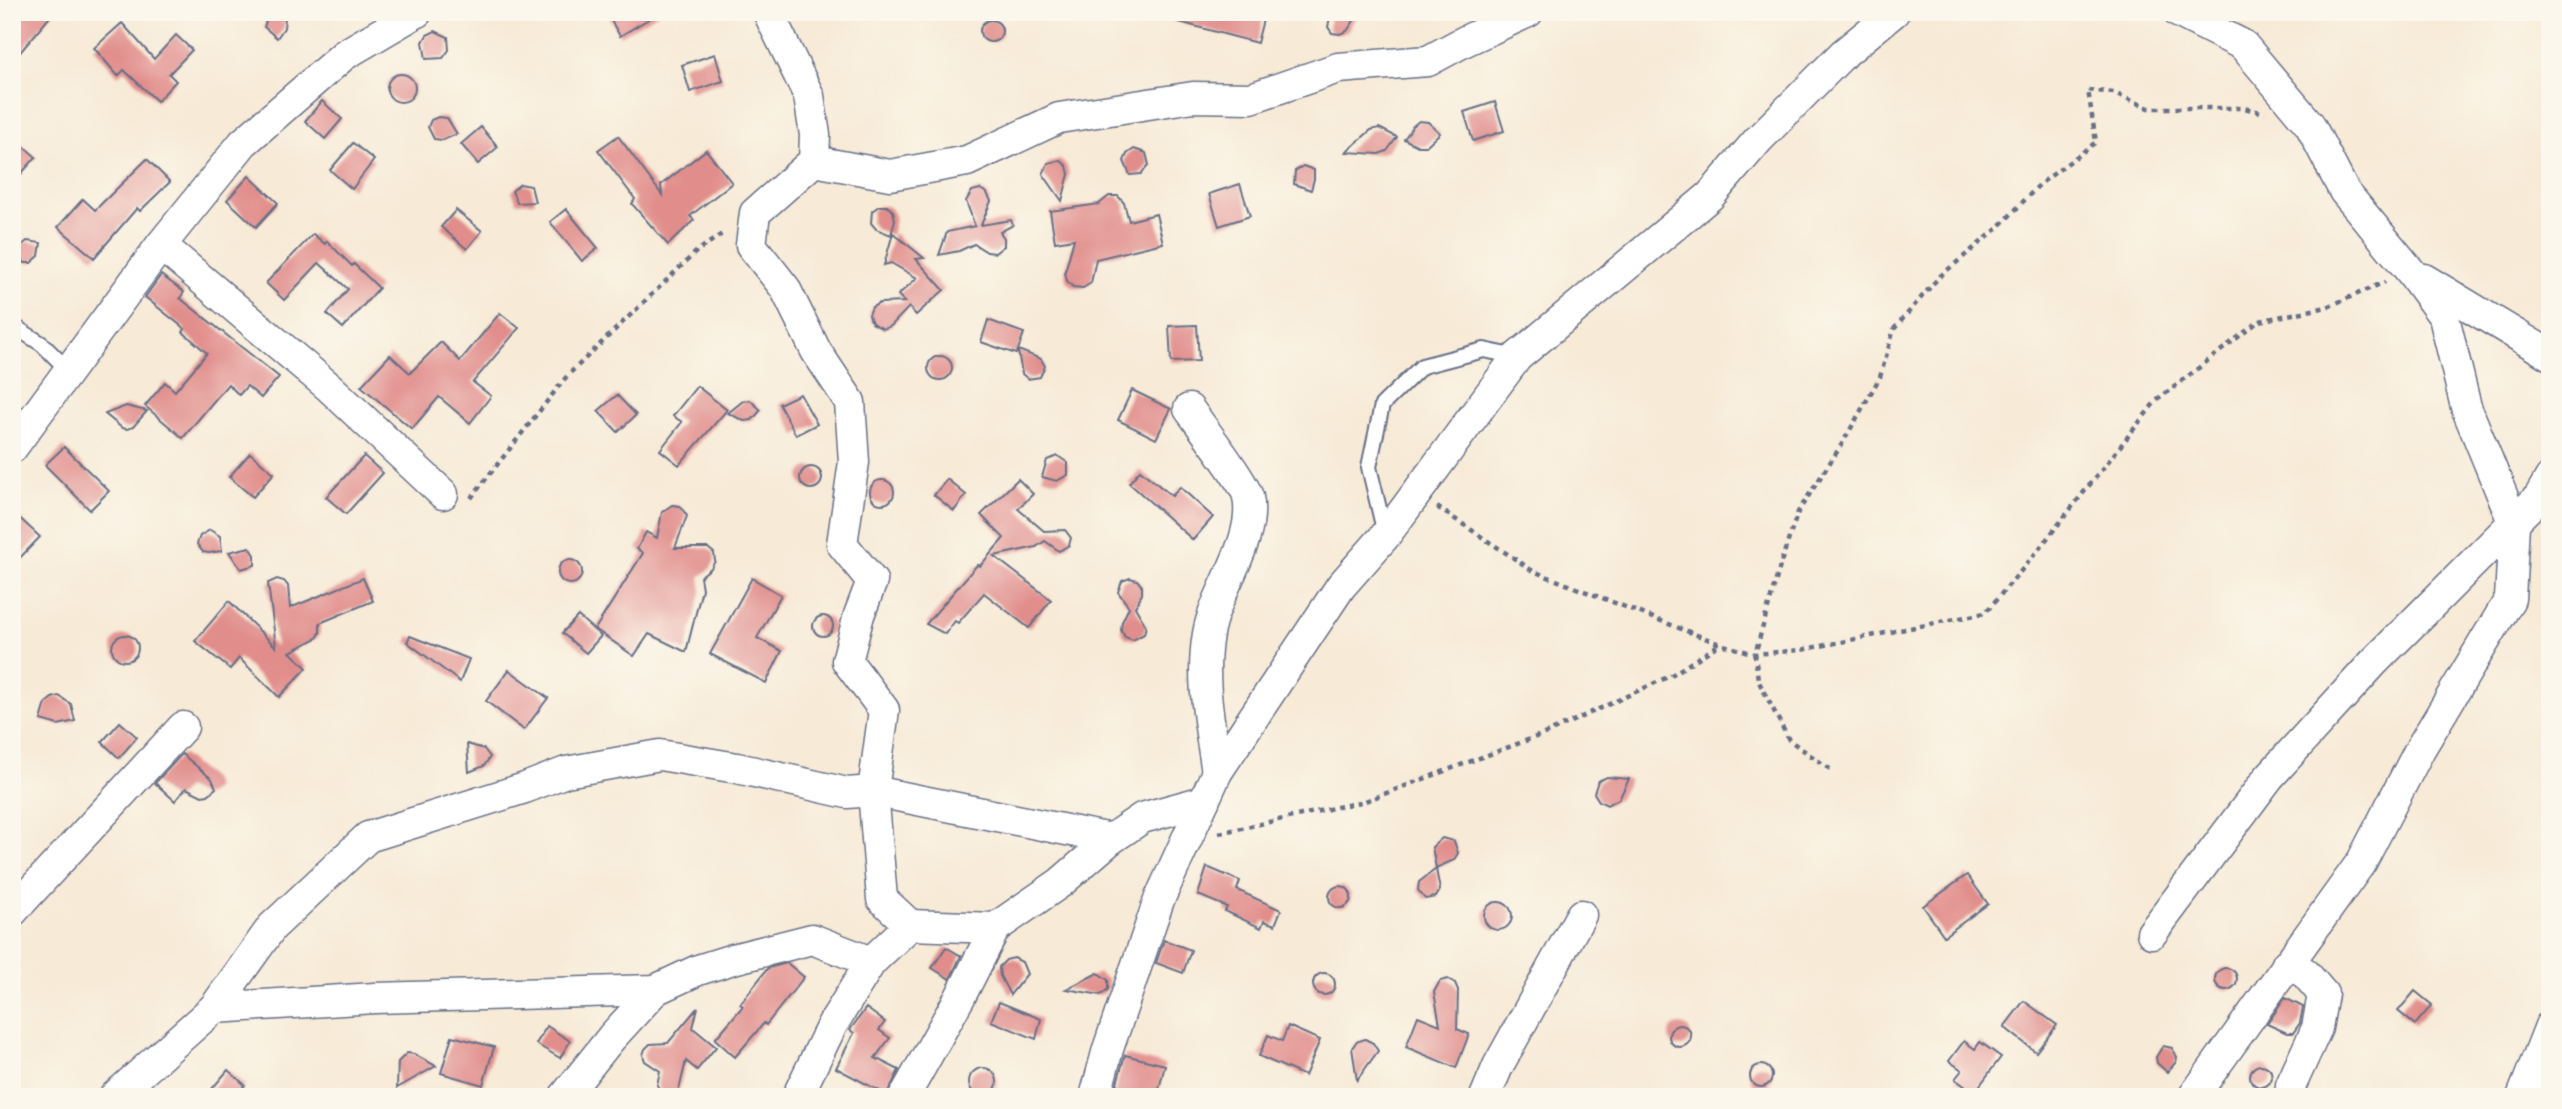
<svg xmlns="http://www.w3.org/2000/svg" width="2562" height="1109" font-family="Vollkorn,serif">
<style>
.building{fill:#e18d8b}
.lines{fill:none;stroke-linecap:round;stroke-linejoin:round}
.lane-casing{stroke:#687088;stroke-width:18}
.street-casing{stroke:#687088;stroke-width:33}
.path{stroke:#687088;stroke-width:4.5;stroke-dasharray:5 5;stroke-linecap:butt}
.lane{stroke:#fff;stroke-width:14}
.street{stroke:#fff;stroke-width:30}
</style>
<rect width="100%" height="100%" fill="#fbf7ec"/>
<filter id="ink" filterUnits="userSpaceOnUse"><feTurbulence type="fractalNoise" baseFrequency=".0143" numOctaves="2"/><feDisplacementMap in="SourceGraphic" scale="14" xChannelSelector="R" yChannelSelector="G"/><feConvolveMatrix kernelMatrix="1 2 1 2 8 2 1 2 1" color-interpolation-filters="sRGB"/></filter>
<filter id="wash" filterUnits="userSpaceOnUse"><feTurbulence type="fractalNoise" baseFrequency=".00686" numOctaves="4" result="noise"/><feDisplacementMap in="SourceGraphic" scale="28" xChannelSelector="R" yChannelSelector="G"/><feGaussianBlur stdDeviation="1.57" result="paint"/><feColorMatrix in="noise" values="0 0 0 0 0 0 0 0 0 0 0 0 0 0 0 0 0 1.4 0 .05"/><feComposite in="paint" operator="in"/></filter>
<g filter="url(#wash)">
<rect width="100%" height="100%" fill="#f7ead6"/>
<g id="blocks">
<g class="building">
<path d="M12 12H54L12 62Z"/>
<path d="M269 12 285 18 284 28 277 38 264 27Z"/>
<path d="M606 12H660L620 36Z"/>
<path d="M1169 12H1265L1257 43 1168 19Z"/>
<path d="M1331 12H1360L1347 31 1340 34 1332 33 1328 27Z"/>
<circle cx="991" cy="31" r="11"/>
<path d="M122 23 154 59 176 35 192 50 169 74 176 81 157 101 124 70 118 76 94 48Z"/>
<path d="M435 31 448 37 449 50 443 58 426 59 423 42 427 35Z"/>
<path d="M715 54 723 81 690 92 682 65Z"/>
<circle cx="401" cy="88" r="14"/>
<path d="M322 101 342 119 325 139 305 121Z"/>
<path d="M1495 102 1504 131 1473 141 1464 112Z"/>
<path d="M438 117 447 118 457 134 443 140 434 139 428 127 431 120Z"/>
<path d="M1419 121 1428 122 1440 133 1426 146H1418L1404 139 1413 126Z"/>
<path d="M481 127 498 147 478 164 461 144Z"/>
<path d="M1379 128 1397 137 1387 151 1379 154 1346 152 1371 130Z"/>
<path d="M12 136 36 157 12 184Z"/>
<path d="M618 136 662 195 661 185 706 150 732 183 690 216 694 220 668 245 632 204 635 199 598 150Z"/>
<path d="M353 143 374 160 352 189 330 170Z"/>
<path d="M1134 149 1146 153 1149 165 1141 174 1130 175 1124 161 1127 154Z"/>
<path d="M147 159 170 182 140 211 137 208 94 258 58 227 83 199 95 210Z"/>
<path d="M1060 160 1067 166 1069 174 1062 201 1043 174 1048 163Z"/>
<path d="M1303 166 1314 170V179L1311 190 1294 184 1295 171Z"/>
<path d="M249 176 278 203 256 227 227 200Z"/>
<path d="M520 184 531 186 535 202 517 203 512 191Z"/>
<path d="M1240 184 1250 216 1219 226 1209 194Z"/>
<path d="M980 189 987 193 991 201 981 225 1011 220 1013 225 1000 232 1004 238V246L995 253 987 252 974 244 959 251 939 255 947 232 975 226 966 201 972 191Z"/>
<path d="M1109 196H1118L1124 203 1129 221 1156 214 1163 243 1096 259 1091 283 1083 288 1073 287 1067 281 1065 272 1074 239 1055 242 1050 211 1099 204Z"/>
<path d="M879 206H887L893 211 895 220 891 235 876 229 871 223 872 211Z"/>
<path d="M566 209 598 248 582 261 550 222Z"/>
<path d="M456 210 482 231 467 249 441 227Z"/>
<path d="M893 233 924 258 916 259 944 290 916 315 909 307 891 326 883 329 872 323 869 315 872 307 880 303 905 302 898 295 917 278 891 263 884 265Z"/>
<path d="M313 234 325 244 327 241 352 266 354 264 379 288 343 328 327 314 348 289 319 263 284 300 266 283Z"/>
<path d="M27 241 41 243 39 256 31 263H25L18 254 19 248Z"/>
<path d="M161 275 184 292 180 298 279 377 261 398 247 386 239 395 228 384 183 438 145 406 165 382 175 391 207 353 183 332 185 329 145 297Z"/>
<path d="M500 313 519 328 473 382 491 396 470 423 439 397 412 429 361 386 390 355 410 373 441 342 460 361Z"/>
<path d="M988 320 1024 333 1018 350 1041 359 1045 366 1040 377 1028 379 1022 374 1018 351 1016 354 981 342Z"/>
<path d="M1197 325 1199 361 1171 362 1169 326Z"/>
<circle cx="940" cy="368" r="12"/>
<path d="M697 386 727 410 679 465 660 450 682 422 673 416Z"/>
<path d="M1132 390 1171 409 1156 439 1118 420Z"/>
<path d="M800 394 817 424 796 435 779 404Z"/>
<path d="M617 395 636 415 618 432 598 411Z"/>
<path d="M750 400 761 410 752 420 744 421 728 413 743 401Z"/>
<path d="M126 406 147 411 133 427 127 429 122 428 105 414Z"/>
<path d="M64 447 109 491 90 510 45 465Z"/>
<path d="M250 453 274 473 253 497 229 477Z"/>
<path d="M364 456 383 473 346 514 326 497Z"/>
<path d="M1058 456 1068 463V475L1057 481 1042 477 1047 460Z"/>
<circle cx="811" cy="478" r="11"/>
<path d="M1140 470 1172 496 1180 487 1213 517 1193 540 1129 483Z"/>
<path d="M947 479 966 495 954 511 934 495Z"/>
<path d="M1018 479 1033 494 1018 509 1044 531 1065 530 1071 538 1069 545 1059 551 1045 541 1036 547 994 556 1051 600 1029 628 984 593 958 623 955 621 945 634 926 624 977 565 980 566 1004 538 981 515Z"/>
<circle cx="882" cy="492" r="12"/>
<path d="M672 505 680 506 687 516 675 548H708L714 553 715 561 711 568 700 577 702 589 686 652 649 634 634 656 595 629 643 553 637 549 646 532 657 538 662 512Z"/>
<path d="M12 511 40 537 12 566Z"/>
<path d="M210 530 220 536 222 551 209 553 203 552 197 544 200 536Z"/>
<path d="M250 547 255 555V565L241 569 229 552Z"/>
<circle cx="570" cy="572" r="12"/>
<path d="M363 578 373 601 320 623V633L317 638 290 652 307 668 279 697 239 658 230 669 195 641 229 601 276 647 268 583 277 579 284 581 288 586 290 608Z"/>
<path d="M752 578 781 595 757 638 782 651 766 683 710 654Z"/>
<path d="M1130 578 1137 580 1142 586V594L1135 607 1146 626 1144 634 1133 640 1125 637 1121 630 1122 622 1129 607 1118 592 1122 581Z"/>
<circle cx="823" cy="626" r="10"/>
<path d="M578 616 601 636 586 653 562 633Z"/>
<circle cx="125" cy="648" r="13"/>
<path d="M410 636 469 659 460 682 407 642Z"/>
<path d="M509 670 548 698 524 730 486 701Z"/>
<path d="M59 696 71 704 75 721 58 725 41 720 46 703 52 698Z"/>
<path d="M120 722 137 737 119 758 102 742Z"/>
<path d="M467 744 484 749 490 757 484 766 469 772Z"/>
<path d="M182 754 212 779 216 788 208 795 202 796 186 788 175 801 155 783Z"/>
<path d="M1607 777 1629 779 1619 799 1607 805 1599 801 1594 793 1598 781Z"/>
<path d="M1442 838 1454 841 1458 853 1454 860 1436 868 1432 847Z"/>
<path d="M1207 867 1240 881 1237 890 1281 910 1275 925 1264 921 1261 928 1225 911 1227 907 1198 895Z"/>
<path d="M1436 869 1440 890 1436 897 1425 899 1418 890 1419 882Z"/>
<path d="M1967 875 1988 904 1944 936 1923 906Z"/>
<circle cx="1340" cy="897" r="11"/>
<circle cx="1498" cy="916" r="14"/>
<path d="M1164 940 1191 950 1183 973 1156 963Z"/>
<path d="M946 947 961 956 950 979 932 968Z"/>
<path d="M1014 958 1022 962 1027 974 1010 995 1000 976 999 967 1006 960Z"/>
<path d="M787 963 804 977 766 1025 764 1023 735 1057 715 1039 743 1006 740 1004 768 968Z"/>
<circle cx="2226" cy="979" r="11"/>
<circle cx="1324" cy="984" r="11"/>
<path d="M1098 973 1108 980V989L1101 995 1066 989Z"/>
<path d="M1448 979 1455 983 1458 990 1457 1029 1469 1034 1456 1068 1406 1047 1418 1016 1440 1025 1434 992 1440 981Z"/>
<path d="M2415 991 2432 1005 2415 1025 2398 1011Z"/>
<path d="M2285 998 2303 1007 2300 1023 2293 1033H2287L2267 1024Z"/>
<path d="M2024 1001 2057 1025 2036 1052 2004 1027Z"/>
<path d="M999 1002 1041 1019 1036 1039 991 1021Z"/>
<path d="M698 1007 693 1028 716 1047 697 1070 686 1061 679 1090 675 1095H663L657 1085 660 1071 645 1061 643 1055 645 1049 650 1044 668 1043Z"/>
<path d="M866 1008 885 1022 879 1030 890 1038 875 1058 899 1070 887 1095 836 1068 854 1033 850 1030Z"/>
<circle cx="1680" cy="1036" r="11"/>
<path d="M547 1026 570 1041 560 1058 536 1044Z"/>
<path d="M1288 1026 1320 1040 1305 1076 1259 1056 1268 1035 1282 1041Z"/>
<path d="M452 1036 494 1047 483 1085 441 1073Z"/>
<path d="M1365 1039 1373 1043 1378 1051 1357 1080 1352 1048 1356 1042Z"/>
<path d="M1964 1041 1975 1049 1980 1042 2001 1057 1974 1093 1955 1079 1962 1070 1949 1061Z"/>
<path d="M2163 1046 2172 1048 2177 1057 2176 1062 2167 1072 2157 1063 2156 1057Z"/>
<path d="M407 1053 414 1054 436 1066 397 1088 398 1062Z"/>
<path d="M1125 1055 1165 1065 1157 1097H1113Z"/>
<circle cx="2261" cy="1076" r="11"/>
<circle cx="1761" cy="1076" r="11"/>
<circle cx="983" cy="1082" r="14"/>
<path d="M228 1070 245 1085 235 1097H205Z"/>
</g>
</g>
</g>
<g filter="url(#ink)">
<use href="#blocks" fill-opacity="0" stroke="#687088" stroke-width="2"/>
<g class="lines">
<defs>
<g id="lane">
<path d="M12 325 42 344 68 370"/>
<path d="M1385 534 1369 467 1382 405 1422 366 1484 350 1517 357"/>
</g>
<g id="street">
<path d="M768 12 809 96 815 135 814 161 755 213 751 245 785 288 816 351 850 402 854 462 842 544 872 581 859 615 847 661 884 710 873 791 882 899 910 925"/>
<path d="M2178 12 2243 45 2310 125 2344 191 2411 272 2444 317 2466 407 2514 524 2510 599 2420 749 2362 861 2193 1097"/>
<path d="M814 161 890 175 967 161 1059 118 1193 97 1251 98 1338 68 1428 61 1465 41 1528 12"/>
<path d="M161 245 329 387 443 494"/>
<path d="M2424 279 2550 355"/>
<path d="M1189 409C1199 423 1246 485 1248 497 1257 541 1215 591 1208 634 1200 680 1210 726 1217 772"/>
<path d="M12 448 161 245 243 143 344 55 417 12"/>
<path d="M12 912 183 727"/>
<path d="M2152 933 2269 777 2374 662 2539 497 2550 478"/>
<path d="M2287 964 2305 973 2323 994 2317 1028 2291 1085 2290 1097"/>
<path d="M214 1008 375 998 655 990 698 970 733 959 812 939 871 962"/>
<path d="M114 1097 214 1008 272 927 368 837 525 788 566 772 660 755 737 768 847 793 873 791 1111 839"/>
<path d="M564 1097 612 1037 655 990"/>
<path d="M797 1097 832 1025 871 962 910 925 995 928 1060 883 1111 839 1142 818 1204 801 1217 772 1341 586 1385 536 1517 357 1710 196 1758 140 1843 54 1894 12"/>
<path d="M904 1097 960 997 995 928"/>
<path d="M1095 1097 1108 1049 1159 900 1204 801"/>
<path d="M1485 1097 1498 1066 1581 915"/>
<path d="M2522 1097 2550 1026"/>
</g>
</defs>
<use href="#lane" class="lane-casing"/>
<use href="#street" class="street-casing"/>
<g class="path">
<path d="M471 498 567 376 697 251 725 232"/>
<path d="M1437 507 1533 571 1720 644 1755 654 1801 650 1985 613 2031 559 2156 401 2259 321 2327 307 2385 282"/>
<path d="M1830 769 1789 740 1758 680 1755 654 1782 559 1798 512 1842 444 1880 377 1894 329 1939 277 1997 229 2040 184 2096 142 2088 90 2114 93 2149 108H2244L2265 113"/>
<path d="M1219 833 1365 801 1549 732 1670 676 1720 644"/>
</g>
<use href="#lane" class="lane"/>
<use href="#street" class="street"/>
</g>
</g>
<rect width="2562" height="1109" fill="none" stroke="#fbf7ec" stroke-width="42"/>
</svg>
